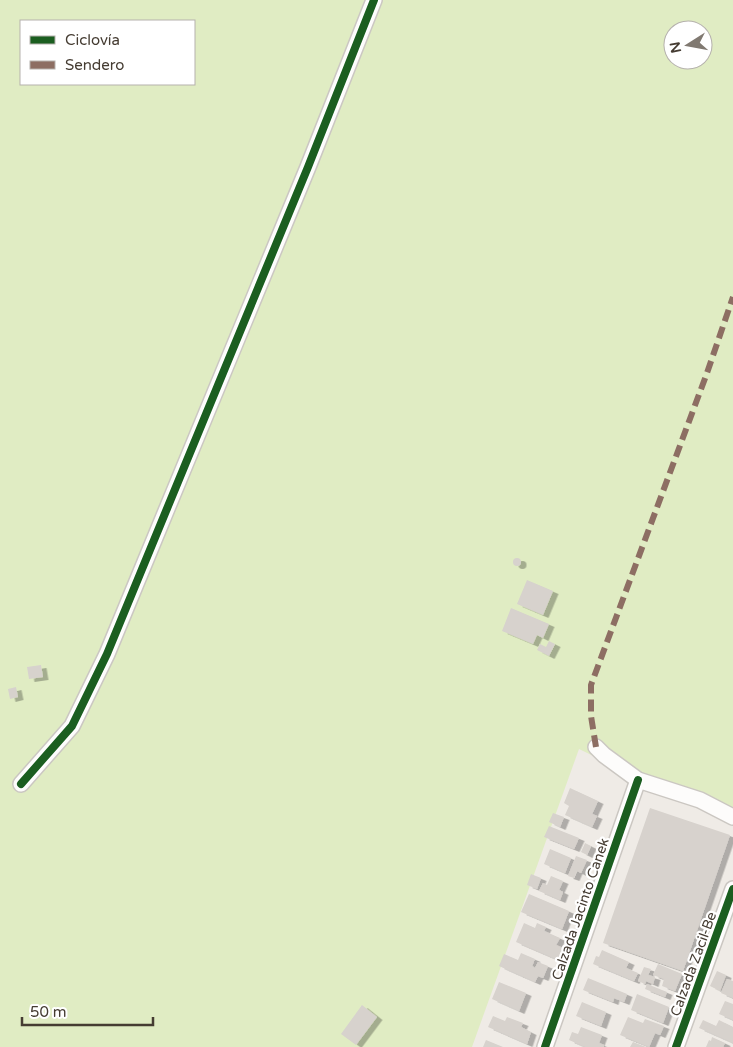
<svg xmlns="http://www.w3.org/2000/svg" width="733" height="1047" font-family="'Varela Round',sans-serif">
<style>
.green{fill:#e0ecc3;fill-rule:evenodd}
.building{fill:#d7d2cd;filter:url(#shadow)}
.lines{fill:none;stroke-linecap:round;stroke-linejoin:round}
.street-casing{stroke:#cbc7c2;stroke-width:18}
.street{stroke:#fdfcfb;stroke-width:15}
.quiet{stroke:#8d6e63;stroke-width:6;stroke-dasharray:12 6;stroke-linecap:butt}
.cycleway-casing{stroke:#fff;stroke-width:11}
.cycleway{stroke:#1b5e20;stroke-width:8}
.labels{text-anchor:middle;stroke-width:4.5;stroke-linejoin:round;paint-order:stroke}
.street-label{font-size:14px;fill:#453c32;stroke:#fff}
</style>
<defs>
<filter id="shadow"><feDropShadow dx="5.5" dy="3" stdDeviation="0" flood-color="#0004"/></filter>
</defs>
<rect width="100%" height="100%" fill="#efebe6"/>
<path class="green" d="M0 0H733V824L579 749 472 1047H0ZM21 21H194V84H21ZM673 30H703V60H673Z"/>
<g class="building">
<circle cx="517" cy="562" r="4"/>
<path d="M527 580 553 591 543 615 517 604Z"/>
<path d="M511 608 549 624 543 638 537 635 533 644 502 631Z"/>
<path d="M549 641 555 644 549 656 537 650 540 644 546 647Z"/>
<path d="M41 665 43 677 29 679 27 667Z"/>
<path d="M16 687 18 697 10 699 8 689Z"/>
<path d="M570 788 598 801 592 814 597 816 592 827 565 815 569 806 564 803Z"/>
<path d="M650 808 730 835 683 971 603 943Z"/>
<path d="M553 813 564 817 560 827 549 822Z"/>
<path d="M549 826 579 838 574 849 544 837Z"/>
<path d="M585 843 591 846 587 855 581 852Z"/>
<path d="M550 849 571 858 565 873 544 864Z"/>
<path d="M576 856 587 860 581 873 577 871 574 878 568 876Z"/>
<path d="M531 874 541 878 537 889 527 885Z"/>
<path d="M551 876 563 881 559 890 563 892 560 900 539 891 543 883 547 885Z"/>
<path d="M529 894 569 911 562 929 521 912Z"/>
<path d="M524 923 535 928 537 923 546 927 544 931 560 938 556 945 563 948 558 960 516 942Z"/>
<path d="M602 950 629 962 626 968 638 973 634 981 593 964 596 956 599 957Z"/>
<path d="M521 953 535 959 532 966 535 968 538 962 548 966 543 978 538 976 535 982 499 966 504 954 518 960Z"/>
<path d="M658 964 682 974 675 991 662 986 664 979 653 975Z"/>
<path d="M644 967 651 969 648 975 655 977 653 984 646 981 645 984 638 981Z"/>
<path d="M717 971 726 975 720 991 710 986Z"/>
<path d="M588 978 627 994 624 1002 614 998 613 1002 583 990Z"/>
<path d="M727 979 733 981V998L721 993Z"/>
<path d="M499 982 526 993 519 1011 492 999Z"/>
<path d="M647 984 667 992 665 997 645 989Z"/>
<path d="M637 994 669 1007 663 1023 631 1010Z"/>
<path d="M725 1001 733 1004V1020L719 1014Z"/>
<path d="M582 1002 606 1012 601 1026 576 1016Z"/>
<path d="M362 1005 377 1017 356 1045 341 1034Z"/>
<path d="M493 1016 505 1021 507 1017 523 1023 521 1027 531 1032 527 1044 488 1027Z"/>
<path d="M628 1017 643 1023 645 1019 664 1026 660 1035 655 1033 649 1047 620 1035Z"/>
<path d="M703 1020 716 1026 719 1020 733 1027V1043L699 1028Z"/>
<path d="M581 1027 602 1035 599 1043 604 1045V1047H585L569 1040 572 1032 578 1034Z"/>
<path d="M712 1037 725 1043 723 1047H706L709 1040 711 1041Z"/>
<path d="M486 1040 503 1047H483Z"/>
<path d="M633 1042 646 1047H630Z"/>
</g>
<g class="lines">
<defs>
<g id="street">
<path d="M596 747 604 755 638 780 700 800 733 817"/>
<path d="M21 784 72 726 107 654 308 167 374 0"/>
<path d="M545 1047 638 780"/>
<path d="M676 1047 733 889"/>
</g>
</defs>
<use href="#street" class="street-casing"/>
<use href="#street" class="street"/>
<path class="quiet" d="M596 747 591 716V685L707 373 733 297"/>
<defs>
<g id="cycleway">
<path d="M21 784 72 726 107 654 308 167 374 0"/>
<path d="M545 1047 638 780"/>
<path d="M676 1047 733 889"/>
</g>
</defs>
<use href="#cycleway" class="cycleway-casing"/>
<use href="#cycleway" class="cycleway"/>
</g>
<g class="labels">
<g class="street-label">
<text transform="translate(580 909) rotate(-71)" y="5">Calzada Jacinto Canek</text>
<text transform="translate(693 964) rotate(-70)" y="5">Calzada Zacil-Be</text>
</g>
</g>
<rect x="20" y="20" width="175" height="65" fill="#ffffff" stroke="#b5b1ad"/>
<rect x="30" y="36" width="25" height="8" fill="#1b5e20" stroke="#b5b1ad"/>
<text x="65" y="45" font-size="15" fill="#453c32">Ciclovía</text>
<rect x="30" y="61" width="25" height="8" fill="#8d6e63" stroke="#b5b1ad"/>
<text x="65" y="70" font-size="15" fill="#453c32">Sendero</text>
<g transform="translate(688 45) rotate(259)"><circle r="24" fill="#ffffff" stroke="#b5b1ad"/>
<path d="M0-4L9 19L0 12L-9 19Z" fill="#807971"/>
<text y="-8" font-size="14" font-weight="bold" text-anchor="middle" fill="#453c32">N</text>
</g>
<path d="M22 1017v8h131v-8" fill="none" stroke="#453c32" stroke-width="2.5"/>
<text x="30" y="1017" font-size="15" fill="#453c32" stroke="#ffffff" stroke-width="4" paint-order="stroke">50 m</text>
</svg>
